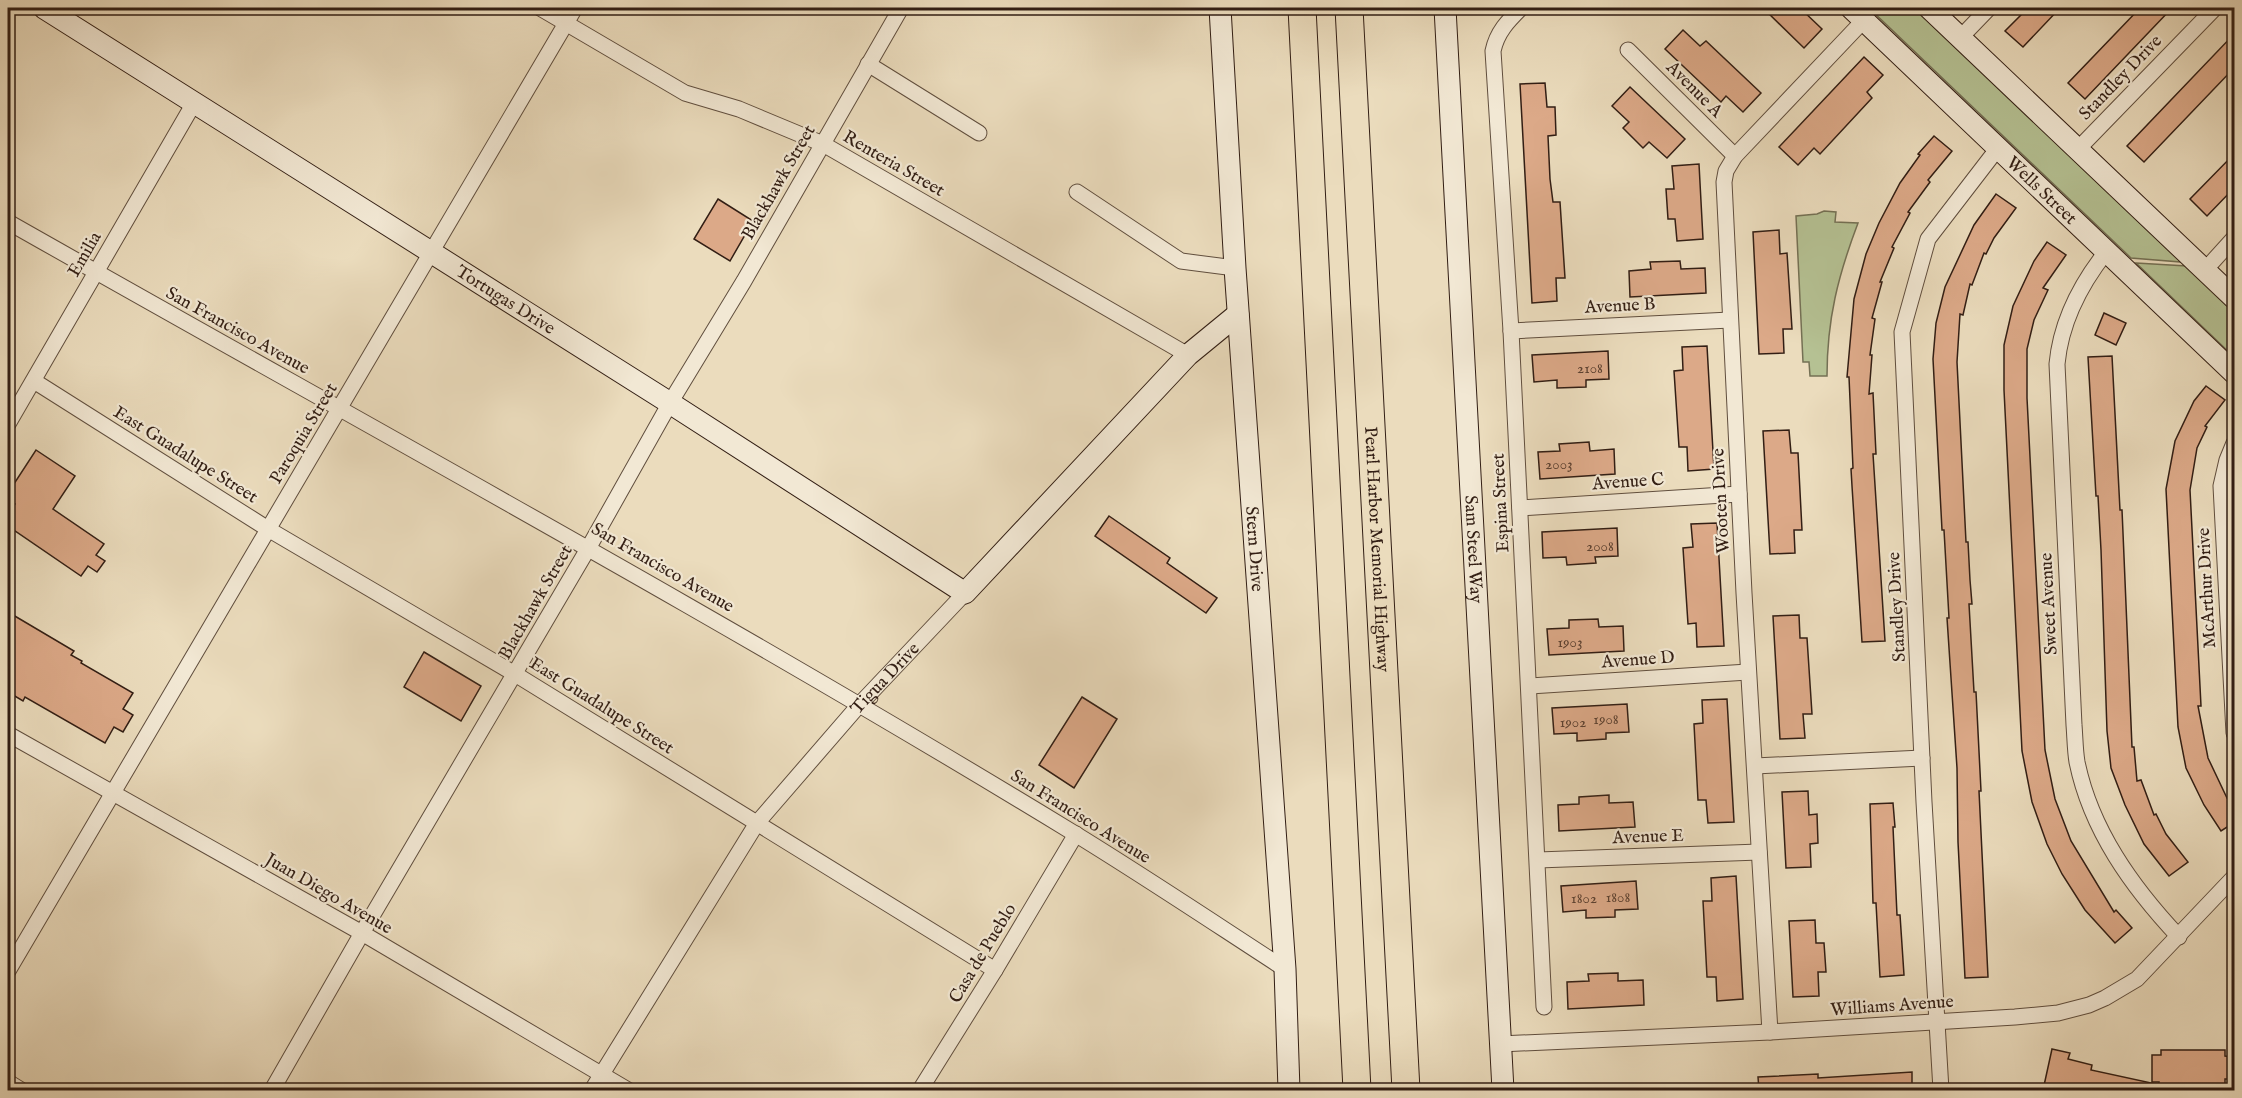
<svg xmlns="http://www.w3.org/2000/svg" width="2242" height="1098" font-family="'IM FELL English',serif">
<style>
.green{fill:#b5c193;stroke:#747054;stroke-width:1.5}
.building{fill:#dca988;stroke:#321e14;stroke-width:1.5}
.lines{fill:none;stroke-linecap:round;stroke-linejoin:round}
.street-casing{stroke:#604e3e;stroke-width:17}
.secondary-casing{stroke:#321e14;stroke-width:23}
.highway-casing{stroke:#321e14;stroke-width:29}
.street{stroke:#f2e8d4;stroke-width:15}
.secondary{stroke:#f2e8d4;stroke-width:21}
.highway{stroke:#ebdcbd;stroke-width:27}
.labels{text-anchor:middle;stroke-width:4.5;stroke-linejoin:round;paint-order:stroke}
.number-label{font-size:15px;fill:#5c4131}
.street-label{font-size:18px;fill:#321e14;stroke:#f2e8d4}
</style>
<rect width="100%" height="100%" fill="#ebdcbd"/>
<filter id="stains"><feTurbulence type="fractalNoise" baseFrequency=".00333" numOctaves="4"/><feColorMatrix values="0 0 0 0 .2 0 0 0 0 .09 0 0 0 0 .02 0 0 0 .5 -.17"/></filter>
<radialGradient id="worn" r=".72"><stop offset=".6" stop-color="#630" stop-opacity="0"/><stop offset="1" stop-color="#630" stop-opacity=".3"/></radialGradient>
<g class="green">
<path d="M1869 8H1915L2181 262 2131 258Z"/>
<path d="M1824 211 1836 212 1835 222 1858 223C1838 276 1827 319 1827 376H1810L1809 362H1803L1796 216 1817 214Z"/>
<path d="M2136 263 2187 266 2234 312V357Z"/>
</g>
<g class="building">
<path d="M1763 8H1800L1822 29 1804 48Z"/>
<path d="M2028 8H2060L2023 47 2005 31Z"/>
<path d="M2140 8H2172L2085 99 2068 83Z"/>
<path d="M1683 30 1700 46 1706 41 1761 93 1743 112 1726 96 1721 102 1665 49Z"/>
<path d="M2235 33V67L2144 162 2127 146Z"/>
<path d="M1864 57 1883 75 1867 92 1872 98 1820 154 1814 148 1798 165 1779 147Z"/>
<path d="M1545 83 1547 107H1555L1556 135 1548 136 1550 179 1553 202H1560L1565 278H1556L1557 301 1532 303 1520 84Z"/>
<path d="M1630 87 1685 139 1667 158 1649 142 1643 148 1623 128 1629 122 1612 106Z"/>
<path d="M1934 136 1952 151 1928 180 1930 182 1908 212 1910 213 1892 247 1894 248 1880 282H1882L1872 318 1875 319 1870 355H1872L1869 394 1873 393 1876 454H1873L1885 641 1862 642 1852 486 1851 469 1853 468 1849 377H1847L1854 299 1866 254 1879 223 1900 183 1920 155 1918 154Z"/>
<path d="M2235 153V187L2207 216 2190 199Z"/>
<path d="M1699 164 1703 239 1677 241 1675 219H1668L1666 189H1674L1672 166Z"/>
<path d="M1996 194 2016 208 1994 238 1986 254 1984 253 1972 285 1970 284 1963 315 1960 314 1957 362 1966 542H1968L1970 580 1972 604H1969L1974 692H1976L1981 791H1979L1988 977 1965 978 1958 842 1957 768 1947 618H1949L1944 530H1942L1933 359 1936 323 1945 287 1974 225Z"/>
<path d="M718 199 753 221 730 261 694 239Z"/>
<path d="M1779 230 1780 254 1787 253 1792 329H1783L1784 353 1759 354 1753 232Z"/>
<path d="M2047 242 2066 255 2043 288 2048 290 2034 320 2027 349V398L2045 750 2055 799 2071 841 2114 912 2116 910 2132 928 2115 943 2085 910 2062 874 2047 844 2032 802 2022 751 2004 390V345L2013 306 2034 261Z"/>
<path d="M1680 261 1681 269 1705 268 1706 293 1630 297 1629 271 1651 269 1650 262Z"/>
<path d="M2104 313 2126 323 2116 345 2095 335Z"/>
<path d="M1707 346 1714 469 1688 471 1687 447H1679L1674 371 1683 370 1682 347Z"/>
<path d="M1608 351 1609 379 1586 380V387L1557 388V380L1534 382 1532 355Z"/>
<path d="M2112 356 2120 510H2122L2123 533 2132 747H2134L2137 781 2141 780 2154 815 2156 814 2166 834 2188 862 2169 876 2144 844 2125 805 2111 768 2107 731 2101 550 2098 496H2096L2088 357Z"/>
<path d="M2206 386 2225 400 2205 426 2207 427 2197 448 2190 490 2201 706H2198L2208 758 2227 798 2229 797 2235 806V822L2221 831 2204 805 2186 768 2178 727 2166 489 2175 441 2194 401Z"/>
<path d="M1789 430 1791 453H1798L1802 530H1794L1795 553 1770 554 1763 431Z"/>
<path d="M1589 442 1590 451 1614 449 1615 474 1540 479 1538 452 1560 451 1559 444Z"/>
<path d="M36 450 75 476 53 509 104 544 96 555 105 561 97 572 88 566 81 576 8 526V515L15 504 8 499V493Z"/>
<path d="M1109 516 1170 558 1167 563 1217 598 1206 613 1095 536Z"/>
<path d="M1717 523 1724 646 1697 647 1696 623 1688 624 1683 548 1693 547 1691 524Z"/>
<path d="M1617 528 1618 556 1595 557 1596 563 1567 565 1566 557 1543 558 1542 532Z"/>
<path d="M8 612 74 651 71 655 82 661 81 663 133 693 123 709 133 715 123 732 114 727 105 743 25 697 23 701 8 692Z"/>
<path d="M1799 615 1800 638H1807L1812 714H1803L1805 738 1780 739 1773 616Z"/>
<path d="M1598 619 1599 627 1623 626 1624 651 1549 655 1547 629 1569 628V620Z"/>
<path d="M424 652 481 686 461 721 404 687Z"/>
<path d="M1082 697 1117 719 1074 788 1039 765Z"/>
<path d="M1727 699 1734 822 1708 823 1706 800H1698L1694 724 1703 723 1702 700Z"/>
<path d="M1627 704 1629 732 1606 733V739L1577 741V733L1554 734 1552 708Z"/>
<path d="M1808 791 1809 815 1817 814 1818 843 1810 844 1811 867 1786 868 1782 792Z"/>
<path d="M1609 795V803L1633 802 1635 827 1559 831 1558 805 1579 804V797Z"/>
<path d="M1893 803 1895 827H1893L1897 915H1900L1904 975 1880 977 1876 903H1873L1870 804Z"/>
<path d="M1736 876 1743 999 1717 1001 1716 977H1707L1703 901H1712L1711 878Z"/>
<path d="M1636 881 1638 909 1615 910V917L1586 918V910L1563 912 1561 886Z"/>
<path d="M1815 920 1816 943H1824L1826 972H1818L1819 996 1793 997 1789 921Z"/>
<path d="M1618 973V981L1643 980 1644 1005 1568 1009 1567 982 1589 981 1588 974Z"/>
<path d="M2052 1049 2070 1053 2068 1059 2092 1065 2091 1070 2156 1084 2155 1090H2043Z"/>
<path d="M2161 1050H2225V1056L2235 1057V1077H2232V1079H2225V1089L2162 1088V1085H2159V1082H2152V1055H2161Z"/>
<path d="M1912 1072V1090H1759L1758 1077 1818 1074V1078Z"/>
</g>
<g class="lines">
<defs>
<g id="street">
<path d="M540 8 685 93 739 109 823 144 1188 355"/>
<path d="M1521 8C1508 21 1497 32 1493 51L1511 331 1544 1007"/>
<path d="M1961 37 1989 8"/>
<path d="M1628 50 1735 156"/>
<path d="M868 64 979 133"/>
<path d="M2079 148 2215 8"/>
<path d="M1077 192 1181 261 1235 268"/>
<path d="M8 222C364 424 723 619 1072 832 1144 876 1214 923 1285 969"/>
<path d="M2106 252C2080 285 2061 321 2057 364L2074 725C2075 737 2075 750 2077 762 2091 830 2132 887 2179 937"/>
<path d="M2205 270 2234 238"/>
<path d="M1511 331 1730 320"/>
<path d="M34 381 268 529 515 674 995 970"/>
<path d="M8 424 194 103"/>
<path d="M2234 443 2227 460 2221 486 2234 733"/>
<path d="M1520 508 1739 494"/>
<path d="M1530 686 1748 672"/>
<path d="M8 734 362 933 628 1090"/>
<path d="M1755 766 1922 758"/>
<path d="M1538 860 1759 852"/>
<path d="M8 971 575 8"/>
<path d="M1770 1032 1744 593 1724 182 1726 171 1735 156 1864 20"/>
<path d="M1500 1044 1770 1032 2015 1017 2058 1013 2089 1005 2105 998 2137 979 2234 877"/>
<path d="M8 1082 21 1090"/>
<path d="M272 1090 362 933 589 547 670 403 744 281 901 8"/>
<path id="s1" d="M592 1090 757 823 860 704 965 593"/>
<path d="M920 1090 995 970 1076 834"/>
<path d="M1941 1090 1924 802 1902 332 1928 239 1998 148"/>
</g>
<g id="secondary">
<path id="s2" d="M44 8 670 403 965 593 1188 355 1238 314"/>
<path id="s3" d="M1220 8 1235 268 1285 969 1289 1090"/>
<path id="s4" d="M1445 8 1503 1090"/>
<path id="s5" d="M1851 8 2234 373"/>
<path d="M1929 8 2234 298"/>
</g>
<g id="highway">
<path d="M1302 8 1357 1090"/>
<path id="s6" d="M1349 8 1406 1090"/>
</g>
</defs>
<use href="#street" class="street-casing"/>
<use href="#secondary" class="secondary-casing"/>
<use href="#highway" class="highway-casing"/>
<use href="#street" class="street"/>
<use href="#secondary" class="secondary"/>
<use href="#highway" class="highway"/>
</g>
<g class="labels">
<g class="number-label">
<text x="1590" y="373">2108</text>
<text x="1559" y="469">2003</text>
<text x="1600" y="551">2008</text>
<text x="1570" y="647">1903</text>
<text x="1606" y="724">1908</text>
<text x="1573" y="727">1902</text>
<text x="1618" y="902">1808</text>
<text x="1584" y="903">1802</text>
</g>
<g class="street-label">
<text transform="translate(2120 77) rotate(-46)" y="6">Standley Drive</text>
<text transform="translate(1695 89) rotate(45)" y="6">Avenue A</text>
<text transform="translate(894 163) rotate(30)" y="6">Renteria Street</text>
<text transform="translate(778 182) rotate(-60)" y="6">Blackhawk Street</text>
<text dy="6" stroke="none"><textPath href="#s5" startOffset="264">Wells Street</textPath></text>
<text transform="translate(84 254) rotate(-60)" y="6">Emilia</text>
<text dy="6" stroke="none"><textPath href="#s2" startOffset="546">Tortugas Drive</textPath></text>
<text transform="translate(1620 305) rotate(-3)" y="6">Avenue B</text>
<text transform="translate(238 330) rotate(29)" y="6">San Francisco Avenue</text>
<text transform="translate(303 433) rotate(-59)" y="6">Paroquia Street</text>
<text transform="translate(186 454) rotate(32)" y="6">East Guadalupe Street</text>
<text transform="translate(1628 481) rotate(-4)" y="6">Avenue C</text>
<text transform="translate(1720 501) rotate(-93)" y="6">Wooten Drive</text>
<text transform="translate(1500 503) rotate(-93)" y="6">Espina Street</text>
<text dy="6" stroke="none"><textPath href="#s3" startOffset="542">Stern Drive</textPath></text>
<text dy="6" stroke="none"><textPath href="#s6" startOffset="542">Pearl Harbor Memorial Highway</textPath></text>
<text dy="6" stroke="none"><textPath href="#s4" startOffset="542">Sam Steel Way</textPath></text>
<text transform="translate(663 567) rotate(30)" y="6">San Francisco Avenue</text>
<text transform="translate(2206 588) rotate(-93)" y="6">McArthur Drive</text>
<text transform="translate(535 602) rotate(-60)" y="6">Blackhawk Street</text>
<text transform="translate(2048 604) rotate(-93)" y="6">Sweet Avenue</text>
<text transform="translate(1896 607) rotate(-93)" y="6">Standley Drive</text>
<text transform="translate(1638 659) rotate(-4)" y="6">Avenue D</text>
<text dy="6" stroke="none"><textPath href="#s1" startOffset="507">Tigua Drive</textPath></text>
<text transform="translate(602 705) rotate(32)" y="6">East Guadalupe Street</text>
<text transform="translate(1081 816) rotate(32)" y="6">San Francisco Avenue</text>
<text transform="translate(1648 836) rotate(-2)" y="6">Avenue E</text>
<text transform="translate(329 893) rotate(30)" y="6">Juan Diego Avenue</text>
<text transform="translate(982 953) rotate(-59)" y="6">Casa de Pueblo</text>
<text transform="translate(1892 1005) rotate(-4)" y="6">Williams Avenue</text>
</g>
</g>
<rect width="2242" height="1098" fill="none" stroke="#ebdcbd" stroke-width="30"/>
<rect x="9" y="9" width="2224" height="1080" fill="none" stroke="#321e14" stroke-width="3"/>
<rect x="15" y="15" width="2212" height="1068" fill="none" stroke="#321e14" stroke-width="1.5"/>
<rect width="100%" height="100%" filter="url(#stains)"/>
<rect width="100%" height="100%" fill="url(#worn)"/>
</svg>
